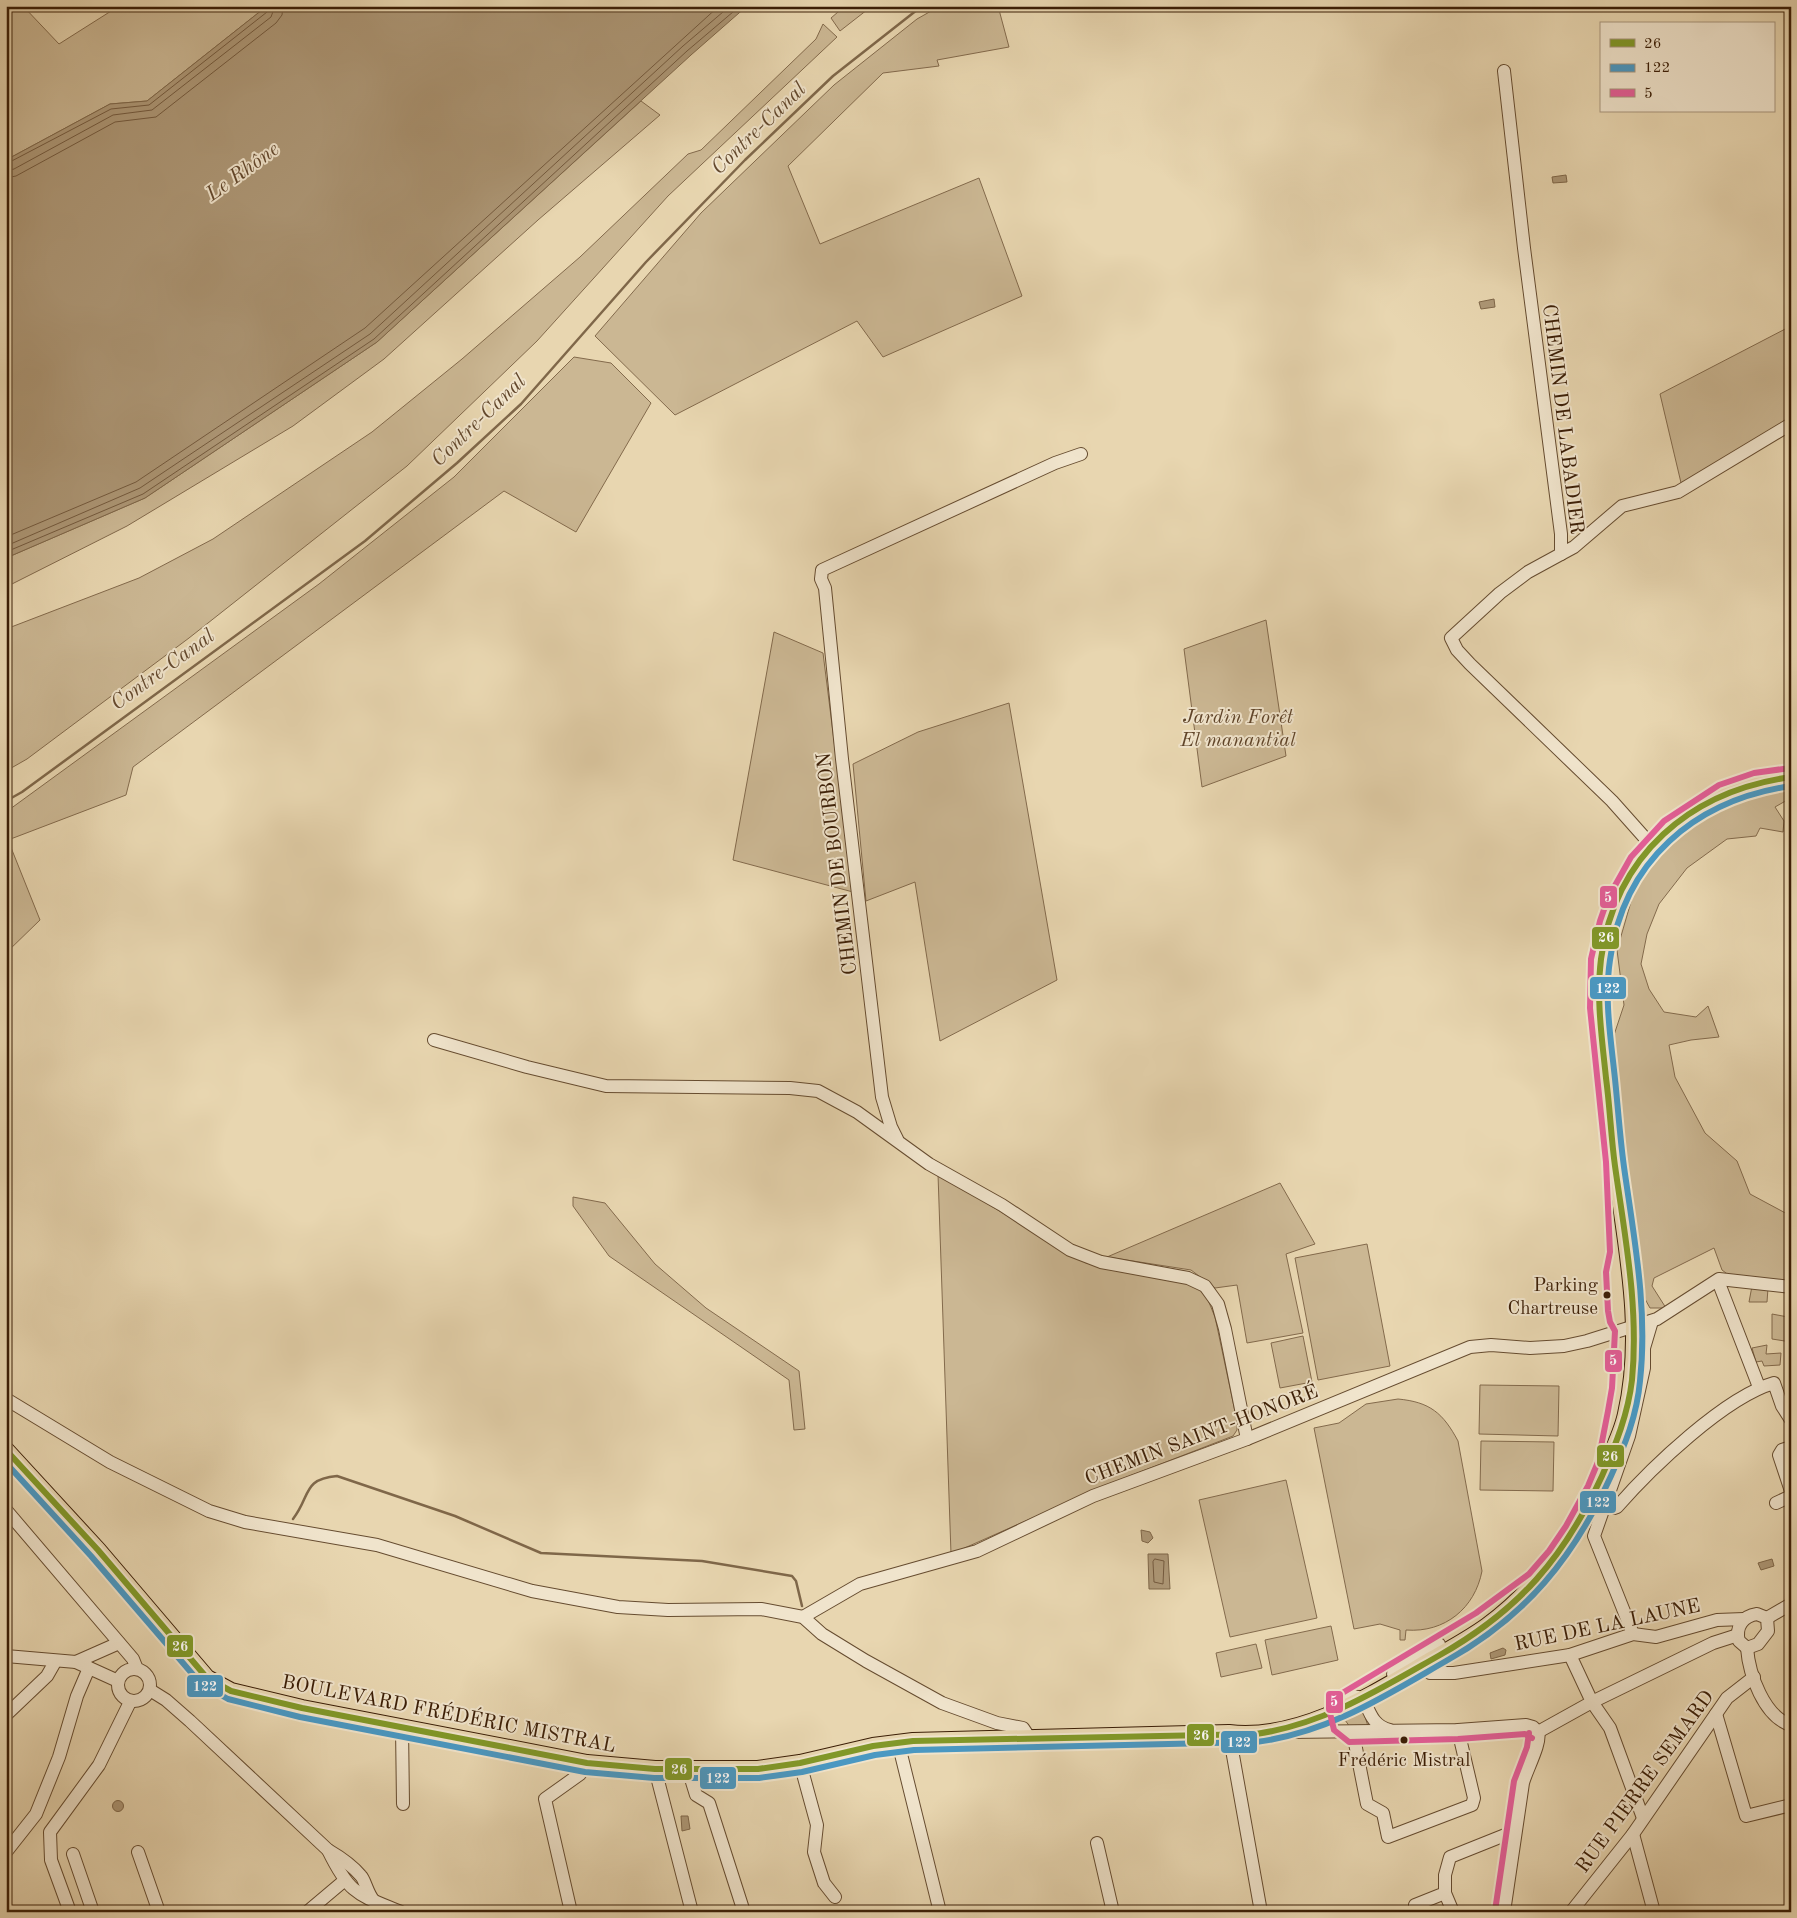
<svg xmlns="http://www.w3.org/2000/svg" width="1797" height="1918" font-family="'Old Standard TT',serif">
<style>
.green{fill:#cbb793;stroke:#836a4c}
.water{fill:#ad9776;stroke:#7f6749}
.lines{fill:none;stroke-linecap:round;stroke-linejoin:round}
.shore{stroke:#745a3e;stroke-width:1}
.stream{stroke:#7f6749;stroke-width:2.5}
.minor-casing{stroke:#664c30;stroke-width:14}
.major-casing{stroke:#3b1e06;stroke-width:18}
.minor{stroke:#f0e4cc;stroke-width:12}
.major{stroke:#e8d6b0;stroke-width:16}
.bus-1-casing{stroke:#f0e4cc;stroke-width:10}
.bus-2-casing{stroke:#f0e4cc;stroke-width:10}
.bus-3-casing{stroke:#f0e4cc;stroke-width:10}
.bus-1{stroke:#819828;stroke-width:6}
.bus-2{stroke:#4a98c2;stroke-width:6}
.bus-3{stroke:#e35e97;stroke-width:6}
.bus-dot{fill:#3b1e06;stroke:#f0e4cc;stroke-width:2}
.labels{text-anchor:middle;stroke-width:4;stroke-linejoin:round;paint-order:stroke}
.bus-label{font-size:19px;fill:#3b1e06;stroke:#f0e4cc;text-anchor:end}
.street-label{font-size:20px;fill:#3b1e06;stroke:#f0e4cc}
.park-label{font-size:20px;font-style:italic;fill:#5f4429;stroke:#f0e4cc}
.water-label{font-size:21px;font-style:italic;fill:#63482d;stroke:#f0e4cc}
.line-badge{stroke:#f0e4cc;stroke-width:2}
.badge-label{font-size:14px;text-anchor:middle;font-weight:bold;fill:#fff}
</style>
<rect width="100%" height="100%" fill="#e8d6b0"/>
<filter id="stains"><feTurbulence type="fractalNoise" baseFrequency=".004" numOctaves="4"/><feColorMatrix values="0 0 0 0 .2 0 0 0 0 .09 0 0 0 0 .02 0 0 0 .5 -.17"/></filter>
<radialGradient id="worn" r=".72"><stop offset=".6" stop-color="#630" stop-opacity="0"/><stop offset="1" stop-color="#630" stop-opacity=".3"/></radialGradient>
<g class="green">
<path d="M6 6H23L59 44 119 6H267L147 101 110 104 6 160Z"/>
<path d="M845 6H872L840 31 831 18Z"/>
<path d="M940 6H998L1009 47 937 60 939 66 883 73 788 166 820 244 979 178 1022 296 883 357 857 321 675 415 595 336 701 213 834 85 917 19Z"/>
<path d="M823 24 837 37 668 196 537 341 407 466 189 638 27 759 6 771V629L139 578 213 539 372 432 462 359 580 257 688 154 701 150 816 39Z"/>
<path d="M641 101 660 115 538 220 384 359 293 426 127 526 6 587V558L145 498 377 342Z"/>
<path d="M1791 326V419L1682 487 1660 394Z"/>
<path d="M574 357 611 363 651 403 576 532 504 491 133 767 126 795 8 840 40 920 6 953V812L319 584 454 477Z"/>
<path d="M1266 620 1286 756 1202 787 1184 649Z"/>
<path d="M774 632 823 653 853 892 733 860Z"/>
<path d="M1009 703 1057 980 940 1041 915 882 866 901 853 764 918 732Z"/>
<path d="M1786 788 1789 799 1775 807 1784 821 1783 832 1760 828 1756 836 1727 839 1687 868 1659 904 1647 934 1641 964 1649 989 1664 1012 1696 1017 1708 1006 1719 1037 1691 1040 1669 1045 1675 1077 1705 1133 1737 1161 1750 1194 1791 1216V1284L1734 1279 1722 1270 1714 1248 1654 1278 1652 1286 1666 1308H1650L1645 1299 1619 1107 1614 1035 1624 1005 1617 950 1637 881 1665 840 1724 803 1770 789Z"/>
<path d="M938 1174 1086 1263 1173 1276 1200 1290 1208 1300 1215 1317 1237 1421V1430L1233 1436 1109 1484 951 1554Z"/>
<path d="M1280 1183 1315 1244 1286 1254 1303 1333 1247 1343 1237 1285 1215 1288 1191 1270 1107 1257Z"/>
<path d="M573 1197 605 1203 655 1264 706 1308 799 1371 805 1429 794 1430 789 1380 609 1256 573 1206Z"/>
<path d="M1367 1244 1390 1366 1318 1380 1295 1258Z"/>
<path d="M1752 1286 1768 1288 1767 1302H1749Z"/>
<path d="M1772 1314 1788 1317 1791 1316V1342L1772 1339Z"/>
<path d="M1303 1336 1312 1382 1280 1388 1271 1343Z"/>
<path d="M1767 1345 1766 1354 1781 1353 1780 1365 1764 1366 1762 1361 1756 1362 1752 1348Z"/>
<path d="M1480 1385 1559 1386 1558 1436 1479 1434Z"/>
<path d="M1398 1399C1430 1402 1443 1413 1458 1441L1482 1571C1475 1608 1445 1633 1406 1630L1405 1640H1400V1630L1380 1624 1354 1629 1314 1428 1339 1423 1366 1404Z"/>
<path d="M1481 1441 1554 1442 1553 1491 1480 1490Z"/>
<path d="M1286 1480 1317 1618 1230 1637 1199 1500Z"/>
<path d="M1331 1626 1338 1660 1272 1675 1265 1640Z"/>
<path d="M1256 1644 1262 1668 1221 1677 1216 1653Z"/>
<path d="M1362 1708 1368 1726 1350 1727 1345 1720V1714Z"/>
</g>
<g class="water">
<path d="M267 6H747L691 55 377 342 145 498 6 558V160L110 104 147 101Z"/>
<path d="M1566 175 1567 182 1553 183 1552 177Z"/>
<path d="M1494 299 1495 307 1481 309 1479 302Z"/>
<path d="M1141 1530 1150 1532 1153 1538 1148 1543 1142 1541Z"/>
<path d="M1148 1554H1168L1170 1589H1149Z"/>
<path d="M1772 1559 1774 1566 1761 1570 1758 1563Z"/>
<path d="M1503 1648 1506 1650 1505 1655 1491 1659 1490 1653Z"/>
<circle cx="118" cy="1806" r="5.5"/>
<path d="M681 1816H688L690 1829 682 1831Z"/>
</g>
<g class="lines">
<g class="shore">
<path d="M6 164 111 109 149 105 267 12 269 6"/>
<path d="M6 171 14 169 113 115 152 110 271 17 275 6"/>
<path d="M6 178 16 176 115 122 156 117 276 23 282 15 283 6"/>
<path d="M6 537 136 482 365 328 719 6"/>
<path d="M6 546 140 488 370 334 683 46 730 6"/>
<path d="M6 552 143 494 374 339 687 51 740 6"/>
<path d="M1155 1559 1164 1561 1163 1584 1154 1582 1153 1562Z"/>
</g>
<g class="stream">
<path d="M6 801 22 792 365 541 457 463 521 404 646 262 745 160 833 76 922 6"/>
<path d="M293 1519C311 1496 302 1479 337 1476L455 1516 541 1553 702 1561 792 1576 796 1581 802 1606"/>
</g>
<defs>
<g id="minor">
<path d="M1504 71 1524 248 1561 534V554L1528 572 1500 593 1451 638 1457 650 1470 664 1612 801 1652 846"/>
<path d="M1561 554 1574 547 1622 506 1678 492 1791 424"/>
<path d="M434 1040 527 1067 606 1086 790 1088 818 1091 857 1112 929 1164 1002 1205 1070 1250 1101 1262 1188 1278 1205 1286 1218 1304 1225 1329 1247 1439"/>
<path d="M897 1139 891 1127 882 1097 842 759 825 588 821 579 822 570 1055 463 1081 454"/>
<path d="M1720 1286 1759 1387"/>
<path d="M6 1399 110 1462 209 1511 245 1522 377 1545 532 1591 618 1607 668 1610 761 1609 803 1617 822 1634 866 1661 942 1703 997 1723 1023 1728 1029 1737"/>
<path d="M1791 1447 1782 1450 1779 1455 1791 1491"/>
<path d="M1776 1503 1791 1496"/>
<path d="M1607 1506 1614 1508 1617 1507C1651 1468 1725 1397 1774 1383L1782 1406 1791 1420"/>
<path d="M6 1510 133 1659 137 1669"/>
<path d="M1757 1614 1767 1618 1768 1631 1758 1644 1747 1648 1739 1641C1735 1627 1743 1616 1757 1614Z"/>
<path d="M803 1617 860 1584 977 1551 1093 1496 1247 1439 1470 1347 1491 1345 1530 1348 1564 1346 1587 1341 1657 1319 1719 1279 1791 1287"/>
<path d="M1767 1618 1791 1604"/>
<path d="M1633 1634 1594 1536 1629 1436 1644 1368V1348L1652 1321"/>
<path d="M1747 1648C1749 1674 1764 1717 1791 1725"/>
<path d="M1570 1655 1592 1702 1610 1728 1643 1818"/>
<path d="M6 1656 76 1662 118 1681"/>
<path d="M76 1662 119 1643"/>
<path d="M1420 1666 1430 1673H1454L1570 1655 1633 1634 1656 1637 1717 1620 1744 1619"/>
<circle cx="134" cy="1685" r="16"/>
<path d="M1393 1674 1439 1644"/>
<path d="M150 1690 166 1700 190 1721 328 1850C340 1857 352 1865 361 1876 365 1880 367 1893 374 1901"/>
<path d="M1346 1695 1363 1698C1370 1713 1373 1726 1390 1730"/>
<path d="M1716 1714 1746 1816 1791 1805"/>
<path d="M6 1715 47 1676 55 1662"/>
<path d="M402 1727 403 1804"/>
<path d="M1289 1732 1458 1730 1526 1725 1533 1727 1538 1732"/>
<path d="M1538 1732 1592 1702 1713 1643 1738 1635"/>
<path d="M1229 1733 1261 1912"/>
<path d="M1353 1733 1367 1804 1383 1813 1388 1837 1472 1805 1474 1798 1458 1730"/>
<path d="M898 1742 940 1912"/>
<path d="M800 1763 817 1825 814 1852 824 1883 835 1897"/>
<path d="M655 1769 692 1912"/>
<path d="M688 1769 696 1795 709 1803 744 1912"/>
<path d="M1633 1834 1654 1912"/>
<path d="M1097 1843 1113 1912"/>
<path d="M328 1850C350 1895 357 1894 401 1912"/>
<path d="M6 1852 36 1814 59 1757 77 1696 89 1668"/>
<path d="M138 1852 159 1912"/>
<path d="M73 1854 93 1912"/>
<path d="M1445 1893 1453 1912"/>
<path d="M70 1912 51 1860 50 1832 99 1765 130 1702"/>
<path d="M307 1912 345 1880"/>
<path d="M571 1912 545 1799 580 1774 587 1763"/>
<path d="M1418 1912 1415 1905 1445 1893V1875L1450 1857 1515 1831"/>
<path d="M1504 1912 1523 1783C1526 1771 1542 1742 1538 1732"/>
<path d="M1571 1912 1633 1834 1727 1698 1754 1677"/>
</g>
<path id="major" d="M6 1450 98 1550 207 1678 231 1691 302 1708 587 1763 655 1769H758L800 1763 873 1746 913 1741 1229 1733C1301 1741 1371 1695 1431 1660 1450 1649 1469 1639 1487 1626 1541 1587 1579 1529 1605 1468 1613 1450 1622 1433 1626 1414 1645 1331 1626 1246 1615 1164 1611 1132 1609 1099 1605 1067 1602 1031 1596 994 1601 958 1608 904 1635 854 1678 821 1713 795 1748 782 1791 777"/>
</defs>
<use href="#minor" class="minor-casing"/>
<use href="#major" class="major-casing"/>
<use href="#minor" class="minor"/>
<use href="#major" class="major"/>
<defs>
<path id="bus-1" d="M6 1450 98 1550 207 1678 231 1691 302 1708 587 1763 655 1769H758L800 1763 873 1746 913 1741 1256 1734C1325 1724 1380 1689 1440 1655 1519 1610 1564 1558 1602 1476 1616 1444 1628 1414 1632 1380 1639 1308 1625 1237 1615 1166 1611 1137 1610 1108 1606 1078 1602 1039 1596 998 1601 959 1615 855 1690 791 1791 777"/>
<path id="bus-2" d="M6 1463 91 1556 201 1684 228 1699 300 1717 585 1772 654 1778H759L802 1772 875 1755 914 1750 1256 1742C1328 1733 1385 1696 1446 1661 1526 1616 1573 1559 1611 1476 1625 1445 1637 1415 1640 1381 1648 1309 1634 1238 1624 1167 1620 1138 1618 1108 1615 1079 1611 1040 1604 999 1610 960 1623 861 1695 800 1791 786"/>
<g id="bus-3">
<path d="M1532 1738 1525 1734 1458 1739 1349 1742 1334 1730 1329 1709 1339 1695 1476 1613 1529 1574 1549 1551 1566 1526 1588 1486 1598 1462 1608 1411 1612 1388 1615 1331 1610 1322 1608 1311 1606 1272 1610 1252 1606 1162 1590 1008 1591 959 1600 921 1608 898 1631 857 1664 821 1719 785 1754 773 1790 768"/>
<path d="M1495 1911 1514 1781 1527 1747 1529 1733"/>
</g>
</defs>
<use href="#bus-1" class="bus-1-casing"/>
<use href="#bus-2" class="bus-2-casing"/>
<use href="#bus-3" class="bus-3-casing"/>
<use href="#bus-1" class="bus-1"/>
<use href="#bus-2" class="bus-2"/>
<use href="#bus-3" class="bus-3"/>
</g>
<g class="bus-dot">
<circle cx="1607" cy="1295" r="4.5"/>
<circle cx="1404" cy="1740" r="4.5"/>
</g>
<g class="labels">
<g class="bus-label">
<text x="1598" y="1291">Parking<tspan x="1598" dy="23">Chartreuse</tspan></text>
<text x="1404" y="1766" text-anchor="middle">Frédéric Mistral</text>
</g>
<g class="street-label">
<text transform="translate(1564 419) rotate(83)" y="7">CHEMIN DE LABADIER</text>
<text transform="translate(836 864) rotate(-97)" y="7">CHEMIN DE BOURBON</text>
<text transform="translate(1201 1434) rotate(-21)" y="7">CHEMIN SAINT-HONORÉ</text>
<text transform="translate(1607 1624) rotate(-12)" y="7">RUE DE LA LAUNE</text>
<text transform="translate(449 1713) rotate(11)" y="7">BOULEVARD FRÉDÉRIC MISTRAL</text>
<text transform="translate(1644 1781) rotate(-54)" y="7">RUE PIERRE SEMARD</text>
</g>
<g class="park-label">
<text x="1238" y="723">Jardin Forêt<tspan x="1238" dy="23">El manantial</tspan></text>
</g>
<g class="water-label">
<text transform="translate(758 128) rotate(-44)" y="7">Contre-Canal</text>
<text transform="translate(242 171) rotate(-36)" y="7">Le Rhône</text>
<text transform="translate(478 420) rotate(-44)" y="7">Contre-Canal</text>
<text transform="translate(162 669) rotate(-36)" y="7">Contre-Canal</text>
</g>
</g>
<g class="line-badge">
<rect x="1599" y="885" width="19" height="24" rx="5" fill="#e35e97"/>
<rect x="1591" y="926" width="29" height="24" rx="5" fill="#819828"/>
<rect x="1589" y="976" width="38" height="24" rx="5" fill="#4a98c2"/>
<rect x="1604" y="1349" width="19" height="24" rx="5" fill="#e35e97"/>
<rect x="1596" y="1444" width="29" height="24" rx="5" fill="#819828"/>
<rect x="1579" y="1490" width="38" height="24" rx="5" fill="#4a98c2"/>
<rect x="166" y="1634" width="28" height="24" rx="5" fill="#819828"/>
<rect x="186" y="1674" width="38" height="24" rx="5" fill="#4a98c2"/>
<rect x="1325" y="1690" width="19" height="24" rx="5" fill="#e35e97"/>
<rect x="1186" y="1723" width="29" height="24" rx="5" fill="#819828"/>
<rect x="1220" y="1730" width="38" height="24" rx="5" fill="#4a98c2"/>
<rect x="664" y="1757" width="29" height="24" rx="5" fill="#819828"/>
<rect x="699" y="1766" width="38" height="24" rx="5" fill="#4a98c2"/>
</g>
<g class="badge-label">
<text x="1608" y="902">5</text>
<text x="1606" y="942">26</text>
<text x="1608" y="993">122</text>
<text x="1613" y="1365">5</text>
<text x="1610" y="1461">26</text>
<text x="1598" y="1507">122</text>
<text x="180" y="1651">26</text>
<text x="205" y="1691">122</text>
<text x="1334" y="1706">5</text>
<text x="1201" y="1740">26</text>
<text x="1239" y="1747">122</text>
<text x="679" y="1774">26</text>
<text x="718" y="1783">122</text>
</g>
<rect width="1797" height="1918" fill="none" stroke="#e8d6b0" stroke-width="25"/>
<rect x="8" y="8" width="1782" height="1903" fill="none" stroke="#3b1e06" stroke-width="2.5"/>
<rect x="12" y="12" width="1772" height="1893" fill="none" stroke="#3b1e06"/>
<rect x="1600" y="22" width="175" height="90" fill="#f0e4cc" stroke="#a8957d"/>
<rect x="1610" y="39" width="25" height="8" fill="#819828" stroke="#a8957d"/>
<text x="1644" y="48" font-size="15" fill="#3b1e06">26</text>
<rect x="1610" y="64" width="25" height="8" fill="#4a98c2" stroke="#a8957d"/>
<text x="1644" y="72" font-size="15" fill="#3b1e06">122</text>
<rect x="1610" y="89" width="25" height="8" fill="#e35e97" stroke="#a8957d"/>
<text x="1644" y="98" font-size="15" fill="#3b1e06">5</text>
<rect width="100%" height="100%" filter="url(#stains)"/>
<rect width="100%" height="100%" fill="url(#worn)"/>
</svg>
